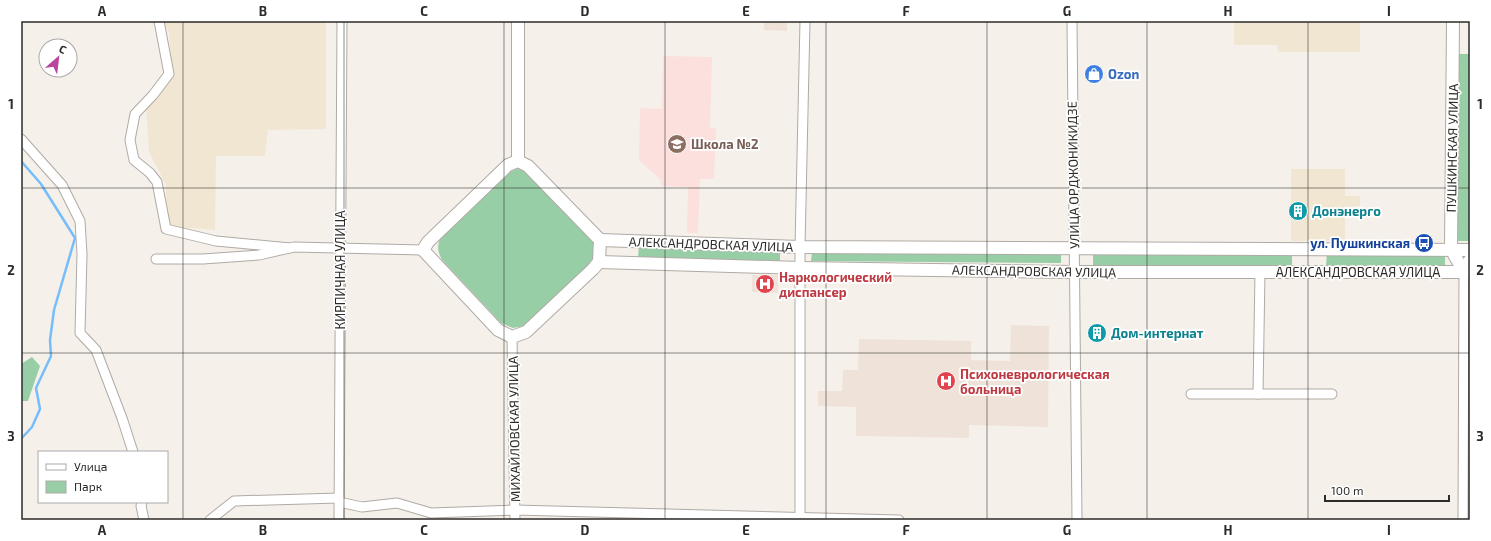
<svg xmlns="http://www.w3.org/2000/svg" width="1491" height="541" font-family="'Exo 2',sans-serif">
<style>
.built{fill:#efe3d9}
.industrial{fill:#f1e6d1}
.education{fill:#fbe0de}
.green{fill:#98cea6}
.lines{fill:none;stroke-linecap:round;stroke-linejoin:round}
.stream{stroke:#76bdfc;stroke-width:2.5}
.minor-casing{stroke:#b0aaa5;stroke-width:11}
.tertiary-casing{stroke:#b0aaa5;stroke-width:14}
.minor{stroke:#fff;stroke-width:9}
.tertiary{stroke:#fff;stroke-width:12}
.grid{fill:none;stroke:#2d2b29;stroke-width:1;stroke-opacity:0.55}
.labels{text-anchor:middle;stroke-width:3.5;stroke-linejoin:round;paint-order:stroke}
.shop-label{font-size:13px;font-weight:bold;fill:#366cbe;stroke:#fff;text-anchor:start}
.education-label{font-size:13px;font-weight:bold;fill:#785e54;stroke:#fff;text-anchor:start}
.street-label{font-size:13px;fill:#2d2b29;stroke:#fff}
.culture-label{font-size:13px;font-weight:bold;fill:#0d838f;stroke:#fff;text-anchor:start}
.transit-label{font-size:13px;font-weight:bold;fill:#164399;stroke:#fff;text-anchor:end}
.health-label{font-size:13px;font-weight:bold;fill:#be3a42;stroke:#fff;text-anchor:start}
.neatline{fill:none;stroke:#2d2b29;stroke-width:1.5}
.grid-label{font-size:13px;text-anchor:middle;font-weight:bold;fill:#2d2b29}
</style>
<rect width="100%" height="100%" fill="#f6f0eb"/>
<g class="built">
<path d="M764 21H787V31L764 30Z"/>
<path d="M752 275H778V293L752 292Z"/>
<path d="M1011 325 1049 326 1048 427 969 425V438L856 436V407L818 406V391H842L843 370H858L859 339 971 341V360L1010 361Z"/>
</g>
<g class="industrial">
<path d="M163 21H326V129L268 130 265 156H216L215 230 167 226 166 185 149 152 146 103 172 78 169 32Z"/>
<path d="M1234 21H1360V52H1278L1277 45H1234Z"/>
<path d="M1291 169H1345V196H1360V206L1345 207V241H1291Z"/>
</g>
<path class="education" d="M663 56 712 57 710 128H716L714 179H700L698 233H687L688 187 661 186V180L639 160 640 108 662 109Z"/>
<g class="green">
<path d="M1457 54H1470V241H1454Z"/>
<path d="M519 168 529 173 591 237C597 248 594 255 590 265L524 326 513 328 501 323 442 260C437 250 437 246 441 236L508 173Z"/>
<path d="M639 244 780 250V261L638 258Z"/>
<path d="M812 252 1061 253V263L811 261Z"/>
<path d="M1292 252V266L1093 267V253Z"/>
<path d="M1327 252H1445V268L1326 266Z"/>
<path d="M32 357 40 366 28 401H21V364Z"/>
</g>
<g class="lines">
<path class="stream" d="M21 161 41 184 75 238 54 310 50 340 51 356 36 388 40 409 32 427 21 439"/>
<defs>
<g id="minor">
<path d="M159 21 169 74 153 95 135 114 130 140 134 160 150 173 157 182 166 229 216 241 290 248"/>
<path d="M1072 21 1077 520"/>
<path d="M21 139 62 185 80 221 82 254 80 333 96 350 122 418 133 452"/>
<path d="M156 259H203L259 255 294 247 423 250"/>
<path d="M512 337 515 520"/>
<path d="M1191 394H1332"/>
<path d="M1258 394 1260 272"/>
<path d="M142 502 141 506 144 520"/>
<path d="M339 502 362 507 397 503 431 513 515 510 899 520"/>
<path d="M210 520 234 501 339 498"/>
<path d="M339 520 342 21"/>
<path d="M800 520V247L805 21"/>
<path d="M1463 520 1464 272"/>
</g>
<g id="tertiary">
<path d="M518 21V161"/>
<path d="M1453 21 1451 249 1464 272"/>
<path d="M518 161 528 166 600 240 599 262 593 269 526 332 512 337 498 330 423 250 428 242 508 165Z"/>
<path d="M600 240 800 247 1470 250"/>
<path d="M599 262 800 268 1074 272H1470"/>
<path d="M1464 272 1470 260"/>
</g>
</defs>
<use href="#minor" class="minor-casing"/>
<use href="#tertiary" class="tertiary-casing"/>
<use href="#minor" class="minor"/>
<use href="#tertiary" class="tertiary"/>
</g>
<path class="grid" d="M183 21V520M344 21V520M504 21V520M665 21V520M826 21V520M987 21V520M1147 21V520M1308 21V520M21 188H1470M21 353H1470"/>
<defs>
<symbol id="shop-disc" viewBox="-11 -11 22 22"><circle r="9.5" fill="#3f7fe0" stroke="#fff"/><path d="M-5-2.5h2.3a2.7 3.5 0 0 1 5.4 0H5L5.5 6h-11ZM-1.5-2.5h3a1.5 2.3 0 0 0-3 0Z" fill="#fff"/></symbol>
<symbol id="school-disc" viewBox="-11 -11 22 22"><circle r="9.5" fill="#8d6e63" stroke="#fff"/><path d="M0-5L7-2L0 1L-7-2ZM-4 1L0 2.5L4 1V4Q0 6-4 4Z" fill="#fff"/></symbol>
<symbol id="building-disc" viewBox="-11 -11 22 22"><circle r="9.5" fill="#0f9aa8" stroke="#fff"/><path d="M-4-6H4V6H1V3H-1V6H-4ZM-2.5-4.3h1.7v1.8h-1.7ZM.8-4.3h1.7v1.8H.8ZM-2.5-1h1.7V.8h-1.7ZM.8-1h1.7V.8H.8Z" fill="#fff"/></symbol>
<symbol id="bus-disc" viewBox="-11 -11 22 22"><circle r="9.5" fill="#1a4fb4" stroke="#fff"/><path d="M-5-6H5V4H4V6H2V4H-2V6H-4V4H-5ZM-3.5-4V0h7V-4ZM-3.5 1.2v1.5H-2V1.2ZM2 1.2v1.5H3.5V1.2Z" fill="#fff"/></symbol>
<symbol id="hospital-disc" viewBox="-11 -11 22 22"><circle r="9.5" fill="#e0444e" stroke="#fff"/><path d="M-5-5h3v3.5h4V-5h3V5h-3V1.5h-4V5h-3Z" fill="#fff"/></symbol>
</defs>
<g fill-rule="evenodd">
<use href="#shop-disc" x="1083" y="63" width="22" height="22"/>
<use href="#school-disc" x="666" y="133" width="22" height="22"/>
<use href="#building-disc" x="1287" y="200" width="22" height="22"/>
<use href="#bus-disc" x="1413" y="232" width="22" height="22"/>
<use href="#hospital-disc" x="754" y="273" width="22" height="22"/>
<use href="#building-disc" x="1086" y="322" width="22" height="22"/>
<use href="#hospital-disc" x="935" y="370" width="22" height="22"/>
</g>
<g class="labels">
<g class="shop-label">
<text x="1108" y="79">Ozon</text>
</g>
<g class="education-label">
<text x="691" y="149">Школа №2</text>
</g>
<g class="street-label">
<text transform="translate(1452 148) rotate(-89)" y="5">ПУШКИНСКАЯ УЛИЦА</text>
<text transform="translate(1073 175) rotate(-91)" y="5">УЛИЦА ОРДЖОНИКИДЗЕ</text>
<text transform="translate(711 244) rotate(2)" y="5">АЛЕКСАНДРОВСКАЯ УЛИЦА</text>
<text transform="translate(340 270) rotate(-90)" y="5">КИРПИЧНАЯ УЛИЦА</text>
<text transform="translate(1034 271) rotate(1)" y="5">АЛЕКСАНДРОВСКАЯ УЛИЦА</text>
<text x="1358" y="277">АЛЕКСАНДРОВСКАЯ УЛИЦА</text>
<text transform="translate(514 429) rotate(-91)" y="5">МИХАЙЛОВСКАЯ УЛИЦА</text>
</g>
<g class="culture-label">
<text x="1312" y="216">Донэнерго</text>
<text x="1111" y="338">Дом-интернат</text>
</g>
<g class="transit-label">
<text x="1410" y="248">ул. Пушкинская</text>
</g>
<g class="health-label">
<text x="779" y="282">Наркологический<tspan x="779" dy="15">диспансер</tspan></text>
<text x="960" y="379">Психоневрологическая<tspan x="960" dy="15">больница</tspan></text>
</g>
</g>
<rect width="1491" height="541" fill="none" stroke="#ffffff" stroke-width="44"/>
<rect x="38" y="451" width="130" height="52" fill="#ffffff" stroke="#abaaa9"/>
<rect x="46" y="464" width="20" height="6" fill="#ffffff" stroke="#abaaa9"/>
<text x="74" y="471" font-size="12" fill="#2d2b29">Улица</text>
<rect x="46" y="481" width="20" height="12" fill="#98cea6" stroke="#abaaa9"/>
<text x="74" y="491" font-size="12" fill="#2d2b29">Парк</text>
<g transform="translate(58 58) rotate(28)"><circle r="19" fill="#ffffff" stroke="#abaaa9"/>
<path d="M0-3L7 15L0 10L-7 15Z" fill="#b9459f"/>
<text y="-6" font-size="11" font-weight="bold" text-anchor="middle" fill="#2d2b29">С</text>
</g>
<path d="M1325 495v6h124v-6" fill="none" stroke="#2d2b29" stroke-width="2"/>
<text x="1331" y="495" font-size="12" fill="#2d2b29" stroke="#ffffff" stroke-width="3" paint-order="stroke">100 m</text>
<rect x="22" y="22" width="1447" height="497" class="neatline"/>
<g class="grid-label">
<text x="102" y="16">A</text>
<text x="263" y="16">B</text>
<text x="424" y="16">C</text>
<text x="585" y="16">D</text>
<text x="746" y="16">E</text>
<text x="906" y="16">F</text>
<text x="1067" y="16">G</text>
<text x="1228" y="16">H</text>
<text x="1389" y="16">I</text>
<text x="11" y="109">1</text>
<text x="1480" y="109">1</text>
<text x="11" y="275">2</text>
<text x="1480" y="275">2</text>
<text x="11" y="441">3</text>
<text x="1480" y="441">3</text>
<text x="102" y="535">A</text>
<text x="263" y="535">B</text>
<text x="424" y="535">C</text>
<text x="585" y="535">D</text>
<text x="746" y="535">E</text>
<text x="906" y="535">F</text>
<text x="1067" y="535">G</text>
<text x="1228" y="535">H</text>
<text x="1389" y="535">I</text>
</g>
</svg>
